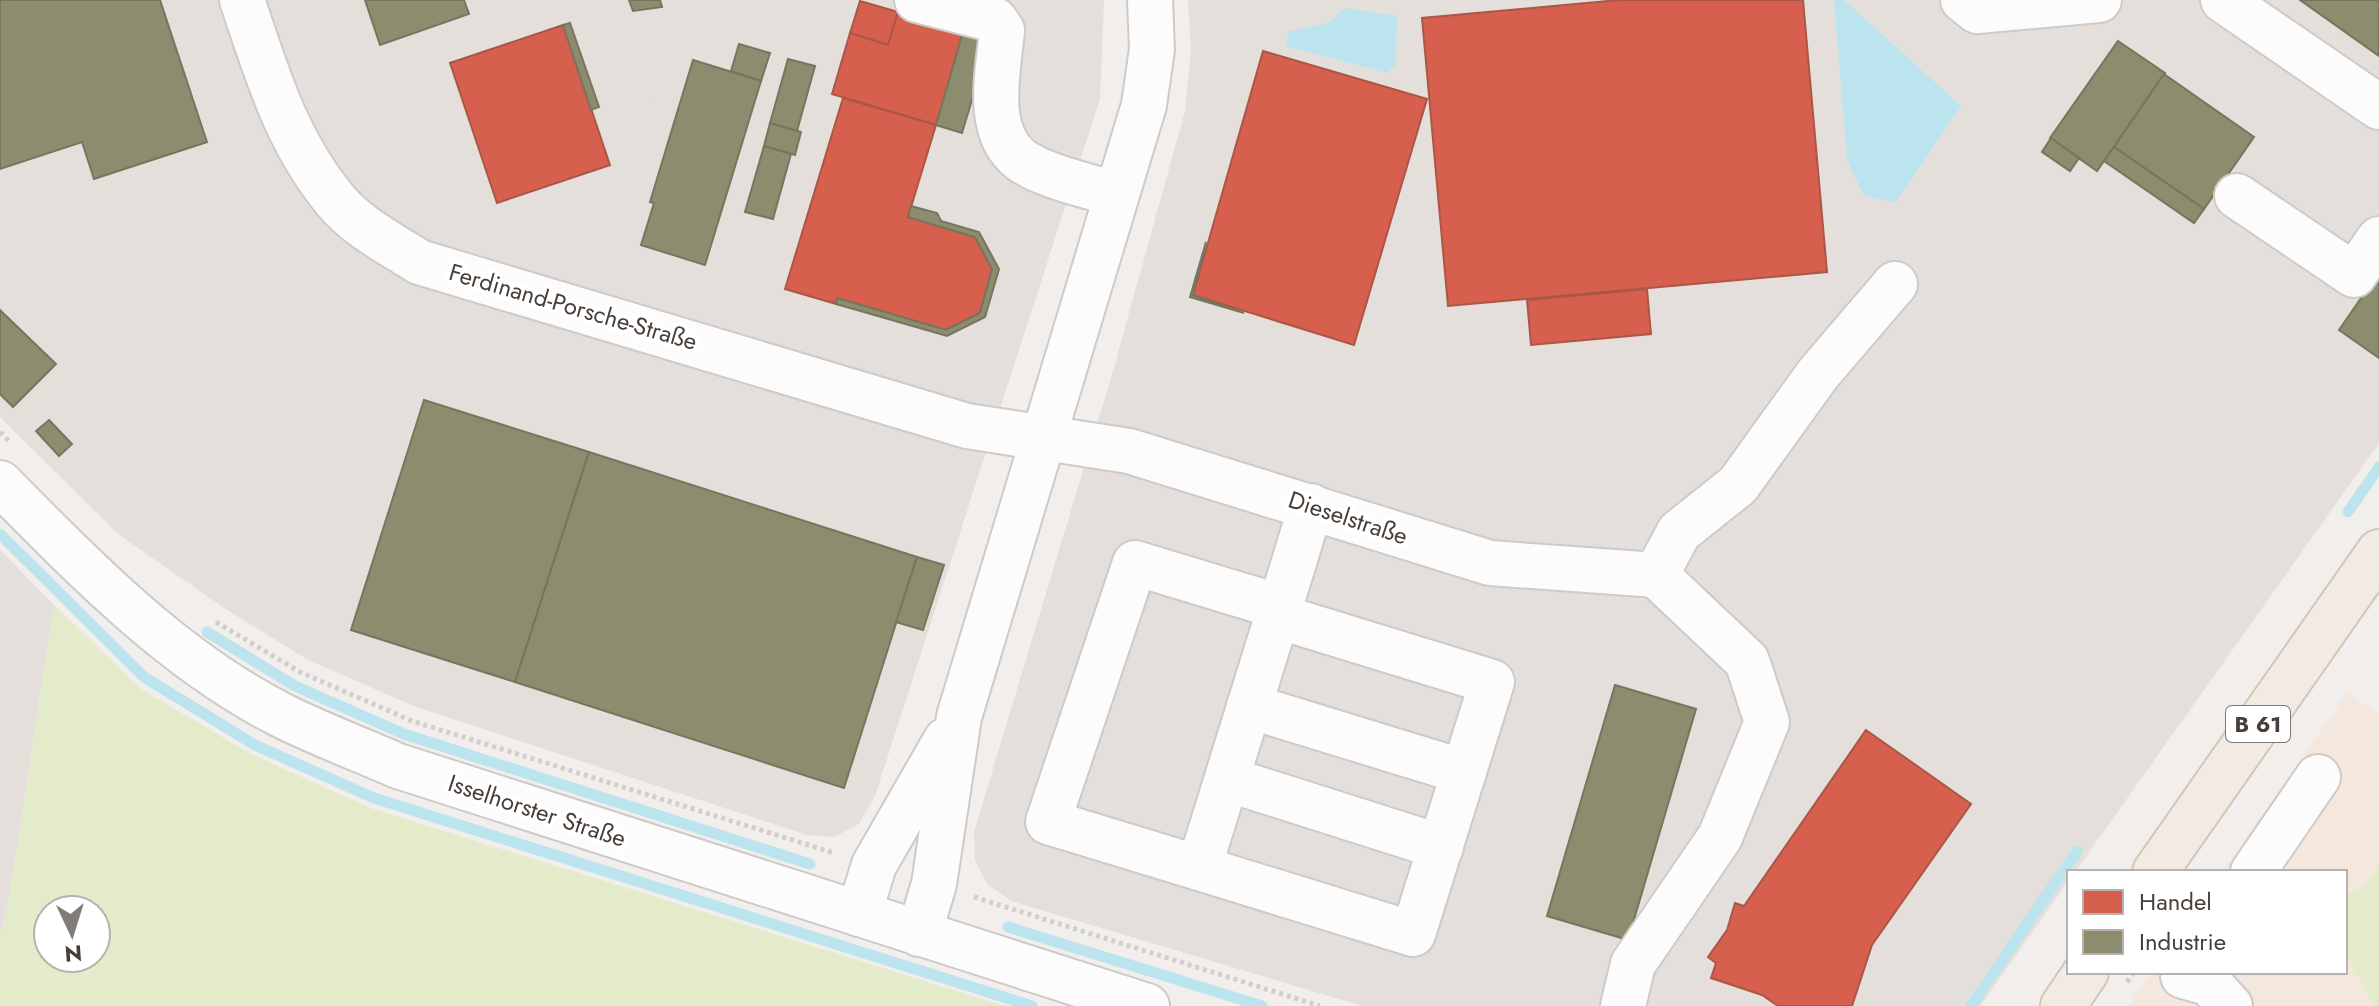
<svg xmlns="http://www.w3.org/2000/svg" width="2379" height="1006" font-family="Jost,sans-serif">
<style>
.commercial{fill:#f4e7de}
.industrial{fill:#e5dfdc}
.green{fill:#e4ebcb;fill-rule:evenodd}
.parking{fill:#e3dfdc}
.water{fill:#bbe4ef}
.shops{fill:#d6604d;stroke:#ab5646;stroke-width:2}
.industry{fill:#8c8c6e;stroke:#78755e;stroke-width:2}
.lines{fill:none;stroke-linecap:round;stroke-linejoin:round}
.stream{stroke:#bbe4ef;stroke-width:11}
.minor-casing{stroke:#cecac7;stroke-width:48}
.major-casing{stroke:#d4c6b8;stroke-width:48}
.path{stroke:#d2cecb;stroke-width:5;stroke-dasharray:4 4;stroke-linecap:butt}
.minor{stroke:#fdfcfc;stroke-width:44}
.major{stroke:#f1ebe4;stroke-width:44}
.labels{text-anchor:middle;stroke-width:8;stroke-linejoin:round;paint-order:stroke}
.shield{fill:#fff;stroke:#7f7873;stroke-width:2}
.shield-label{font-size:22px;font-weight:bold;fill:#483e37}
.street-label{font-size:24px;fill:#483e37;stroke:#fff}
</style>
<rect width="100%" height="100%" fill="#f1eeeb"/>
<g class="commercial">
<path d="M2348 692 2379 714V865L2366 884 2345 895V872H2222Z"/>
<path d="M2345 954 2374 1006H2128L2152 972H2345Z"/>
</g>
<g class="industrial">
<path d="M0 0H1104L1100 99 875 796 859 824 834 837 807 835 416 707 308 660 224 608 118 534 0 417Z"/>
<path d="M1188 0H2379V443L2075 872H2069V880L1980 1006H1362L1011 901 987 884 975 860 974 832 1113 371 1185 111 1191 48Z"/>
<path d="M0 550 54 605 8 906 0 937Z"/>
</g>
<g class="green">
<path d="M54 605 141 689 251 754 370 808 1005 1006H0V937L8 906ZM96 910V958H48V910Z"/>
<path d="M2379 865V1006H2374L2345 954V895L2366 884Z"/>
</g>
<path class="parking" d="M595 0H626L660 102 631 111Z"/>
<g class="water">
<path d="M1834 0H1844L1961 106 1896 202 1864 196 1847 159Z"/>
<path d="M1345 8 1397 16 1396 65 1387 73 1286 46 1289 31 1328 23Z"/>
</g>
<g class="shops">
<path d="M1619 0H1803L1827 272 1448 306 1422 18Z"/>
<path d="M860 1 898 12 888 45 850 33Z"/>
<path d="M898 12 963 32 936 125 832 94 850 33 888 45Z"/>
<path d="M563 25 610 165 497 203 450 63Z"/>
<path d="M1263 51 1427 99 1354 345 1193 295Z"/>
<path d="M843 98 936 125 908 217 975 237 992 269 980 313 946 330 837 298 836 304 785 289Z"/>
<path d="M1647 289 1651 334 1531 345 1527 300Z"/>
<path d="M1866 730 1971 804 1872 945 1852 1006H1778L1762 995 1711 978 1716 963 1708 957 1727 930 1735 903 1744 906Z"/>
</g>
<g class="industry">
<path d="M0 0H160L207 142 94 179 82 142 0 169Z"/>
<path d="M365 0H464L469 14 380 45Z"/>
<path d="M629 0H660L662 7 633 11Z"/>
<path d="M2300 0H2379V56Z"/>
<path d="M570 23 599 107 591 110 563 25Z"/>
<path d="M963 32 990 40 962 133 936 125Z"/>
<path d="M2118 41 2165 73 2097 171 2050 138Z"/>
<path d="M739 44 770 53 761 81 731 71Z"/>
<path d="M788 59 815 66 797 131 770 123Z"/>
<path d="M693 60 761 81 705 265 641 245 654 203 650 202Z"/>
<path d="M2164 74 2254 137 2204 209 2114 147Z"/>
<path d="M770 123 801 132 795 155 764 146Z"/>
<path d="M2051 138 2079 158 2070 171 2042 152Z"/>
<path d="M764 146 791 154 773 219 745 212Z"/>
<path d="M2114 147 2204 209 2194 223 2104 161Z"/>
<path d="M911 206 937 213 941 221 979 232 999 269 985 317 947 336 836 304 837 298 946 330 980 313 992 269 975 237 908 217Z"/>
<path d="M1206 242 1193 295 1244 313 1190 297Z"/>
<path d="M2379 272V358L2339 330Z"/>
<path d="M0 310 56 364 13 407 0 394Z"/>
<path d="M424 400 589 452 515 682 351 630Z"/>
<path d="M49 420 72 444 59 456 36 431Z"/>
<path d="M589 452 917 557 844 788 515 682Z"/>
<path d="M917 557 944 565 923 630 896 622Z"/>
<path d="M1615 685 1696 709 1628 940 1547 916Z"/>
</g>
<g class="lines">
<g class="stream">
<path d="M2348 512 2379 467"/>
<path d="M0 534 144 677 255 745 374 798 1032 1006"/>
<path d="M207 632 295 686 404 734 810 864"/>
<path d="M1008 927 1262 1006"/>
<path d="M1971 1006 2077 851"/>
</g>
<defs>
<g id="minor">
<path d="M242 0C267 73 285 139 335 200 356 226 391 244 419 262L967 426 1129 451 1490 563 1656 575"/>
<path d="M917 0 995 20 1002 30C999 69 983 131 1021 160 1043 176 1089 186 1115 194"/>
<path d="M1963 0 1977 11 2099 0"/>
<path d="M2223 0 2379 107"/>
<path d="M2237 196 2354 275 2379 239"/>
<path d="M0 483C84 568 173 660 281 715 319 734 359 749 398 766L1147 1006"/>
<path d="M1656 575 1679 532 1738 485 1818 374 1895 284"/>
<path d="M1277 616 1492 682 1413 934 1199 868 1295 559 1311 506"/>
<path d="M1249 706 1464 772"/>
<path d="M1227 779 1441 847"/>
<path d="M1199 868 1048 822 1135 563 1280 607"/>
<path d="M2253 872 2318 777"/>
<path d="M859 914 874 865 946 740"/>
<path d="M919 934 934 884 959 717 1144 105 1152 49 1150 0"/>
<path d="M2183 976 2209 983 2230 1006"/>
<path d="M1623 1006 1633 964 1720 837 1767 722 1747 661 1656 575"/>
</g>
<g id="major">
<path d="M2155 872 2379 552"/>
<path d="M2063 1006 2086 972"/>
</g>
</defs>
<use href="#minor" class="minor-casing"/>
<use href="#major" class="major-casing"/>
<g class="path">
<path d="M0 432 11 443"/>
<path d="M216 622 300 672 412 721 834 853"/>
<path d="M974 897 1320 1006"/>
<path d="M2127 982 2134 972"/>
</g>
<use href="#minor" class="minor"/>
<use href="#major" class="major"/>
</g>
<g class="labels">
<rect class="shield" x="2226" y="706" width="64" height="36" rx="6"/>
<g class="shield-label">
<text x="2258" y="732">B 61</text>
</g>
<g class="street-label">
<text transform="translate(573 307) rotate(16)" y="8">Ferdinand-Porsche-Straße</text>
<text transform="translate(1348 518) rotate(18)" y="8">Dieselstraße</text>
<text transform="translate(537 811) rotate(18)" y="8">Isselhorster Straße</text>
</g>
</g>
<rect x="2067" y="870" width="280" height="104" fill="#ffffff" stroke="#b6b2af" stroke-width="2"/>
<rect x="2083" y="890" width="40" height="24" fill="#d6604d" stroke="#b6b2af" stroke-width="2"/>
<text x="2139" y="910" font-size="24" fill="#483e37">Handel</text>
<rect x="2083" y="930" width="40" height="24" fill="#8c8c6e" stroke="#b6b2af" stroke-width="2"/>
<text x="2139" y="950" font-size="24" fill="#483e37">Industrie</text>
<g transform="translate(72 934) rotate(176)"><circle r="38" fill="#ffffff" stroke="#b6b2af" stroke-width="2"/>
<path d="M0-6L14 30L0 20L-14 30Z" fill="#837c76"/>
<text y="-12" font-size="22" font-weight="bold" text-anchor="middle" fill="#483e37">N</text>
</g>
</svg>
